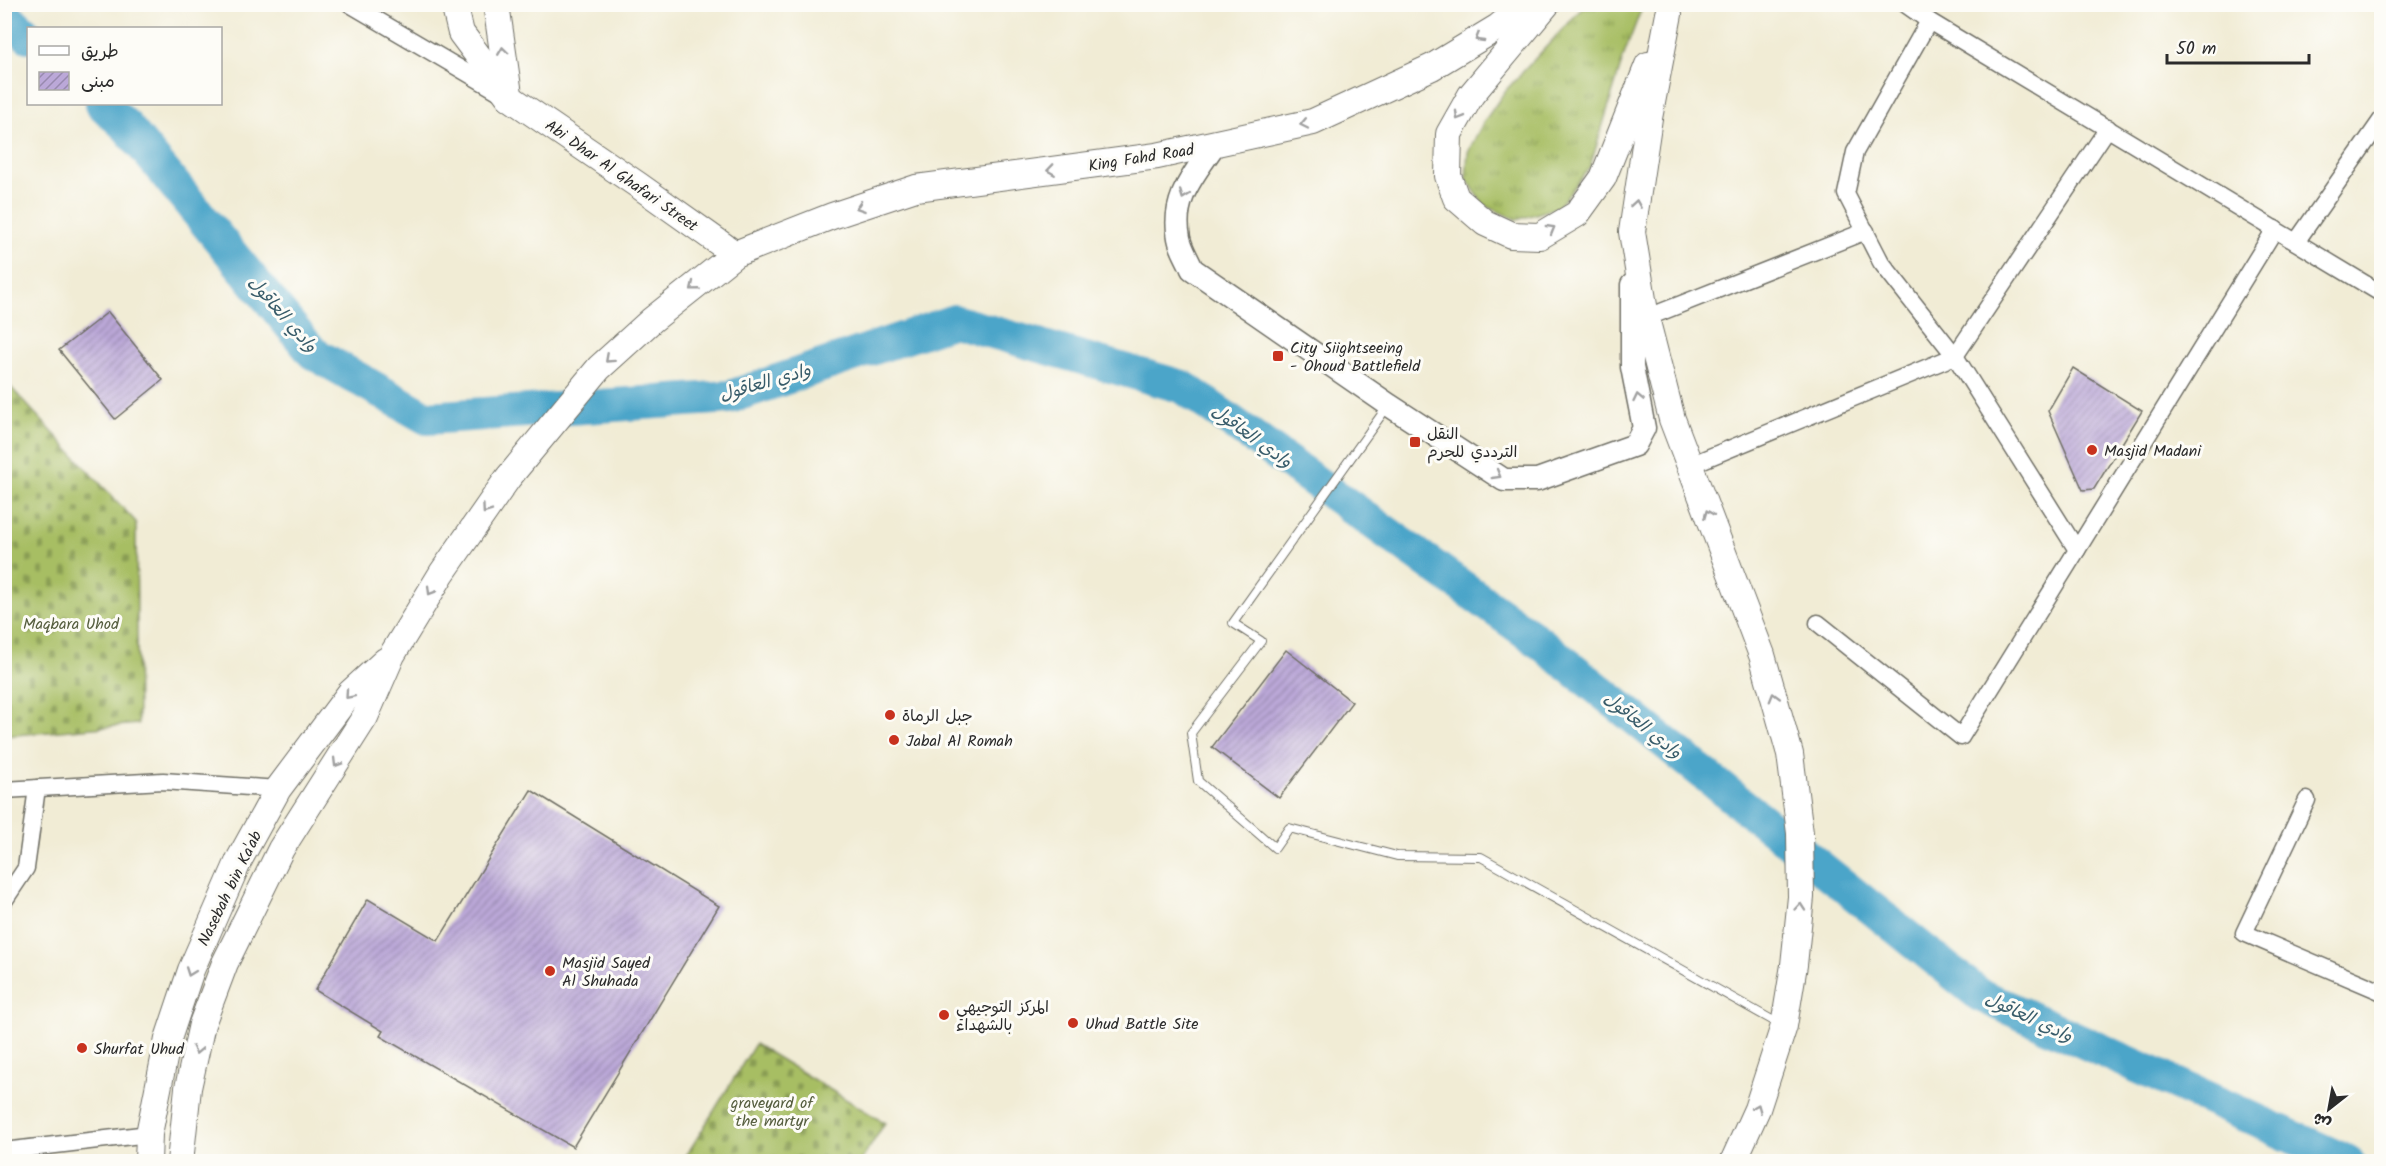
<svg xmlns="http://www.w3.org/2000/svg" width="2386" height="1166" font-family="Kalam,'Playpen Sans Arabic',sans-serif">
<style>
.grass{fill:url(#grass-tufts);stroke:#697447;stroke-width:1.5}
.cemetery{fill:url(#cemetery-stones);stroke:#697447;stroke-width:1.5}
.lines{fill:none;stroke-linecap:round;stroke-linejoin:round}
.river{stroke:#4ba5c9;stroke-width:34}
.building{fill:url(#building-hatch)}
.lane-casing{stroke:#706f66;stroke-width:10}
.street-casing{stroke:#706f66;stroke-width:19}
.secondary-casing{stroke:#706f66;stroke-width:25}
.primary-casing{stroke:#706f66;stroke-width:28}
.lane{stroke:#fff;stroke-width:8}
.street{stroke:#fff;stroke-width:16}
.secondary{stroke:#fff;stroke-width:22}
.primary{stroke:#fff;stroke-width:26}
.oneway{stroke:#a0a0a0}
.poi-dot{fill:#c8321e;stroke:#fdfcf7;stroke-width:2}
.labels{text-anchor:middle;stroke-width:6;stroke-linejoin:round;paint-order:stroke}
.street-label{font-size:16px;fill:#2b2b2b;stroke:#fdfcf7}
.poi-label{font-size:16px;fill:#2b2b2b;stroke:#fdfcf7;text-anchor:start}
.park-label{font-size:16px;fill:#565e3f;stroke:#fdfcf7}
.water-label{font-size:18px;font-style:italic;fill:#385c6a;stroke:#fdfcf7}
</style>
<defs>
<pattern id="grass-tufts" width="24" height="20" patternUnits="userSpaceOnUse" patternTransform="scale(1.5)"><rect width="24" height="20" fill="#a7be63"/><path d="M3 7l-1-3M5 7V3M7 7l1-3M15 17l-1-3M17 17v-4M19 17l1-3" fill="none" stroke="#889b52"/></pattern>
<pattern id="cemetery-stones" width="16" height="16" patternUnits="userSpaceOnUse" patternTransform="scale(1.5)"><rect width="16" height="16" fill="#a7be63"/><path d="M2 7V4a2 2 0 0 1 4 0v3zM10 15v-3a2 2 0 0 1 4 0v3z" fill="#889b52"/></pattern>
<pattern id="building-hatch" width="6" height="6" patternUnits="userSpaceOnUse" patternTransform="scale(1.5)"><rect width="6" height="6" fill="#bba8d8"/><path d="M-1 1l2-2M0 6l6-6M5 7l2-2" fill="none" stroke="#9889af"/></pattern>
</defs>
<rect width="100%" height="100%" fill="#fdfcf7"/>
<filter id="ink" filterUnits="userSpaceOnUse"><feTurbulence type="fractalNoise" baseFrequency=".0167" numOctaves="2"/><feDisplacementMap in="SourceGraphic" scale="12" xChannelSelector="R" yChannelSelector="G"/><feConvolveMatrix kernelMatrix="1 2 1 2 8 2 1 2 1" color-interpolation-filters="sRGB"/></filter>
<filter id="wash" filterUnits="userSpaceOnUse"><feTurbulence type="fractalNoise" baseFrequency=".008" numOctaves="4" result="noise"/><feDisplacementMap in="SourceGraphic" scale="24" xChannelSelector="R" yChannelSelector="G"/><feGaussianBlur stdDeviation="1.35" result="paint"/><feColorMatrix in="noise" values="0 0 0 0 0 0 0 0 0 0 0 0 0 0 0 0 0 1.4 0 .05"/><feComposite in="paint" operator="in"/></filter>
<g filter="url(#wash)">
<rect width="100%" height="100%" fill="#f1ecd5"/>
<path class="grass" d="M1586 4 1643 5 1625 52 1590 167 1558 207 1517 220 1484 205 1466 178 1468 152 1483 123 1506 90Z"/>
<g class="cemetery">
<path d="M5 381 136 522 138 724 5 736Z"/>
<path d="M755 1044 885 1123 861 1161H683Z"/>
</g>
<g class="lines">
<g class="river">
<path d="M4 14 28 36"/>
<path d="M102 104 127 127 313 353 427 418 730 397 954 321 1183 387 1537 640 1980 995 2348 1162"/>
</g>
</g>
<g id="blocks">
<g class="building">
<path d="M108 312 163 380 115 419 59 350Z"/>
<path d="M2073 368 2142 411 2094 489 2083 490 2048 411Z"/>
<path d="M1286 650 1352 702 1279 798 1212 747Z"/>
<path d="M531 790 719 906 573 1147 380 1036 383 1031 315 990 368 899 438 941Z"/>
</g>
</g>
</g>
<g filter="url(#ink)">
<use href="#blocks" fill-opacity="0" stroke="#706f66" stroke-width="1.5"/>
<g class="lines">
<defs>
<path id="lane" d="M1387 407 1233 623 1261 641 1191 733 1198 781 1275 848 1289 828 1397 856 1481 857 1781 1025"/>
<g id="street">
<path d="M350 4 498 91"/>
<path d="M1905 4 1929 21 2382 294"/>
<path d="M2296 242 2382 119"/>
<path d="M1646 318 1866 231"/>
<path d="M1688 466 1955 356 2108 128"/>
<path d="M2077 550 2275 229"/>
<path d="M1818 623 1961 737 2077 550 1955 356 1881 262 1846 194 1855 152 1929 21"/>
<path d="M4 790 163 781 278 789"/>
<path d="M2307 800 2244 933 2382 992"/>
<path d="M4 901 26 868 37 788"/>
<path d="M4 1151 149 1134"/>
</g>
<path id="secondary" d="M1214 145C1194 175 1171 199 1179 238 1181 249 1188 259 1192 269L1389 405 1504 480H1537L1635 445 1644 428 1632 367V285"/>
<g id="primary">
<path d="M454 4 461 33 509 97 638 185 735 254"/>
<path d="M496 4 509 94"/>
<path d="M1547 4 1471 95 1449 134 1448 176 1456 198 1485 223 1511 235 1540 236 1577 214 1603 178 1648 65"/>
<path d="M1669 14 1649 118 1632 232 1646 318 1672 419 1762 655 1790 754 1800 833 1801 897 1794 965 1784 1026 1757 1109 1733 1162"/>
<path d="M148 1162 149 1134 168 1039 191 970 239 860 278 789 350 693 385 661"/>
<path d="M180 1162 188 1088 202 1024 225 963 281 849 365 717 392 655 442 573 508 478 599 368 652 320 735 254 832 216 916 188 1157 156 1313 122 1432 67 1498 27 1526 4"/>
</g>
</defs>
<use href="#lane" class="lane-casing"/>
<use href="#street" class="street-casing"/>
<use href="#secondary" class="secondary-casing"/>
<use href="#primary" class="primary-casing"/>
<use href="#lane" class="lane"/>
<use href="#street" class="street"/>
<use href="#secondary" class="secondary"/>
<use href="#primary" class="primary"/>
</g>
<defs><path id="oneway-chevron" d="M-2-3.5L2.5 0L-2 3.5" fill="none" stroke-width="1.6" stroke-linecap="round" stroke-linejoin="round" transform="scale(1.5)"/></defs>
<g class="oneway">
<use href="#oneway-chevron" transform="translate(1479 38) rotate(149)"/>
<use href="#oneway-chevron" transform="translate(503 51) rotate(-98)"/>
<use href="#oneway-chevron" transform="translate(1459 116) rotate(120)"/>
<use href="#oneway-chevron" transform="translate(1304 124) rotate(168)"/>
<use href="#oneway-chevron" transform="translate(1051 170) rotate(172)"/>
<use href="#oneway-chevron" transform="translate(1184 195) rotate(110)"/>
<use href="#oneway-chevron" transform="translate(1636 204) rotate(-81)"/>
<use href="#oneway-chevron" transform="translate(860 207) rotate(161)"/>
<use href="#oneway-chevron" transform="translate(1551 229) rotate(-30)"/>
<use href="#oneway-chevron" transform="translate(694 287) rotate(141)"/>
<use href="#oneway-chevron" transform="translate(609 359) rotate(138)"/>
<use href="#oneway-chevron" transform="translate(1638 398) rotate(-102)"/>
<use href="#oneway-chevron" transform="translate(1497 475) rotate(30)"/>
<use href="#oneway-chevron" transform="translate(486 510) rotate(125)"/>
<use href="#oneway-chevron" transform="translate(1708 514) rotate(-112)"/>
<use href="#oneway-chevron" transform="translate(431 591) rotate(121)"/>
<use href="#oneway-chevron" transform="translate(349 695) rotate(131)"/>
<use href="#oneway-chevron" transform="translate(1774 697) rotate(-106)"/>
<use href="#oneway-chevron" transform="translate(337 763) rotate(121)"/>
<use href="#oneway-chevron" transform="translate(1800 907) rotate(-85)"/>
<use href="#oneway-chevron" transform="translate(190 972) rotate(110)"/>
<use href="#oneway-chevron" transform="translate(197 1050) rotate(102)"/>
<use href="#oneway-chevron" transform="translate(1757 1108) rotate(-68)"/>
</g>
</g>
<g class="poi-dot">
<rect x="1272" y="350" width="12" height="12" rx="3"/>
<rect x="1409" y="436" width="12" height="12" rx="3"/>
<circle cx="2092" cy="450" r="6"/>
<circle cx="890" cy="715" r="6"/>
<circle cx="894" cy="740" r="6"/>
<circle cx="550" cy="971" r="6"/>
<circle cx="944" cy="1015" r="6"/>
<circle cx="1073" cy="1023" r="6"/>
<circle cx="82" cy="1048" r="6"/>
</g>
<g class="labels">
<g class="street-label">
<text transform="translate(1141 157) rotate(-9)" y="6">King Fahd Road</text>
<text transform="translate(622 175) rotate(35)" y="6">Abi Dhar Al Ghafari Street</text>
<text transform="translate(229 888) rotate(-64)" y="6">Nasebah bin Ka'ab</text>
</g>
<g class="poi-label">
<text x="1290" y="353">City Siightseeing<tspan x="1290" dy="18">- Ohoud Battlefield</tspan></text>
<text x="1427" y="439">النقل<tspan x="1427" dy="18">الترددي للحرم</tspan></text>
<text x="2104" y="456">Masjid Madani</text>
<text x="902" y="721">جبل الرماة</text>
<text x="906" y="746">Jabal Al Romah</text>
<text x="562" y="968">Masjid Sayed<tspan x="562" dy="18">Al Shuhada</tspan></text>
<text x="956" y="1012">المركز التوجيهي<tspan x="956" dy="18">بالشهداء</tspan></text>
<text x="1085" y="1029">Uhud Battle Site</text>
<text x="94" y="1054">Shurfat Uhud</text>
</g>
<g class="park-label">
<text x="71" y="629">Maqbara Uhod</text>
<text x="772" y="1108">graveyard of<tspan x="772" dy="18">the martyr</tspan></text>
</g>
<g class="water-label">
<text transform="translate(283 314) rotate(49)" y="6">وادي العاقول</text>
<text transform="translate(765 382) rotate(-16)" y="6">وادي العاقول</text>
<text transform="translate(1252 436) rotate(36)" y="6">وادي العاقول</text>
<text transform="translate(1643 725) rotate(39)" y="6">وادي العاقول</text>
<text transform="translate(2029 1017) rotate(25)" y="6">وادي العاقول</text>
</g>
</g>
<rect width="2386" height="1166" fill="none" stroke="#fdfcf7" stroke-width="24"/>
<rect x="27" y="27" width="195" height="78" fill="#fdfcf7" stroke="#a9a8a5" stroke-width="1.5"/>
<rect x="39" y="46" width="30" height="9" fill="#ffffff" stroke="#a9a8a5" stroke-width="1.5"/>
<text x="81" y="57" font-size="18" fill="#2b2b2b">طريق</text>
<rect x="39" y="72" width="30" height="18" fill="url(#building-hatch)" stroke="#a9a8a5" stroke-width="1.5"/>
<text x="81" y="87" font-size="18" fill="#2b2b2b">مبنى</text>
<g transform="translate(2329 1109) rotate(211)" stroke="#fdfcf7" stroke-width="4.5" paint-order="stroke">
<path d="M0-4.5L10 22L0 15L-10 22Z" fill="#2b2b2b"/>
<text y="-9" font-size="16" font-weight="bold" text-anchor="middle" fill="#2b2b2b">ش</text>
</g>
<path d="M2167 54v9h142v-9" fill="none" stroke="#2b2b2b" stroke-width="3"/>
<text x="2176" y="54" font-size="18" fill="#2b2b2b" stroke="#fdfcf7" stroke-width="4.5" paint-order="stroke">50 m</text>
</svg>
